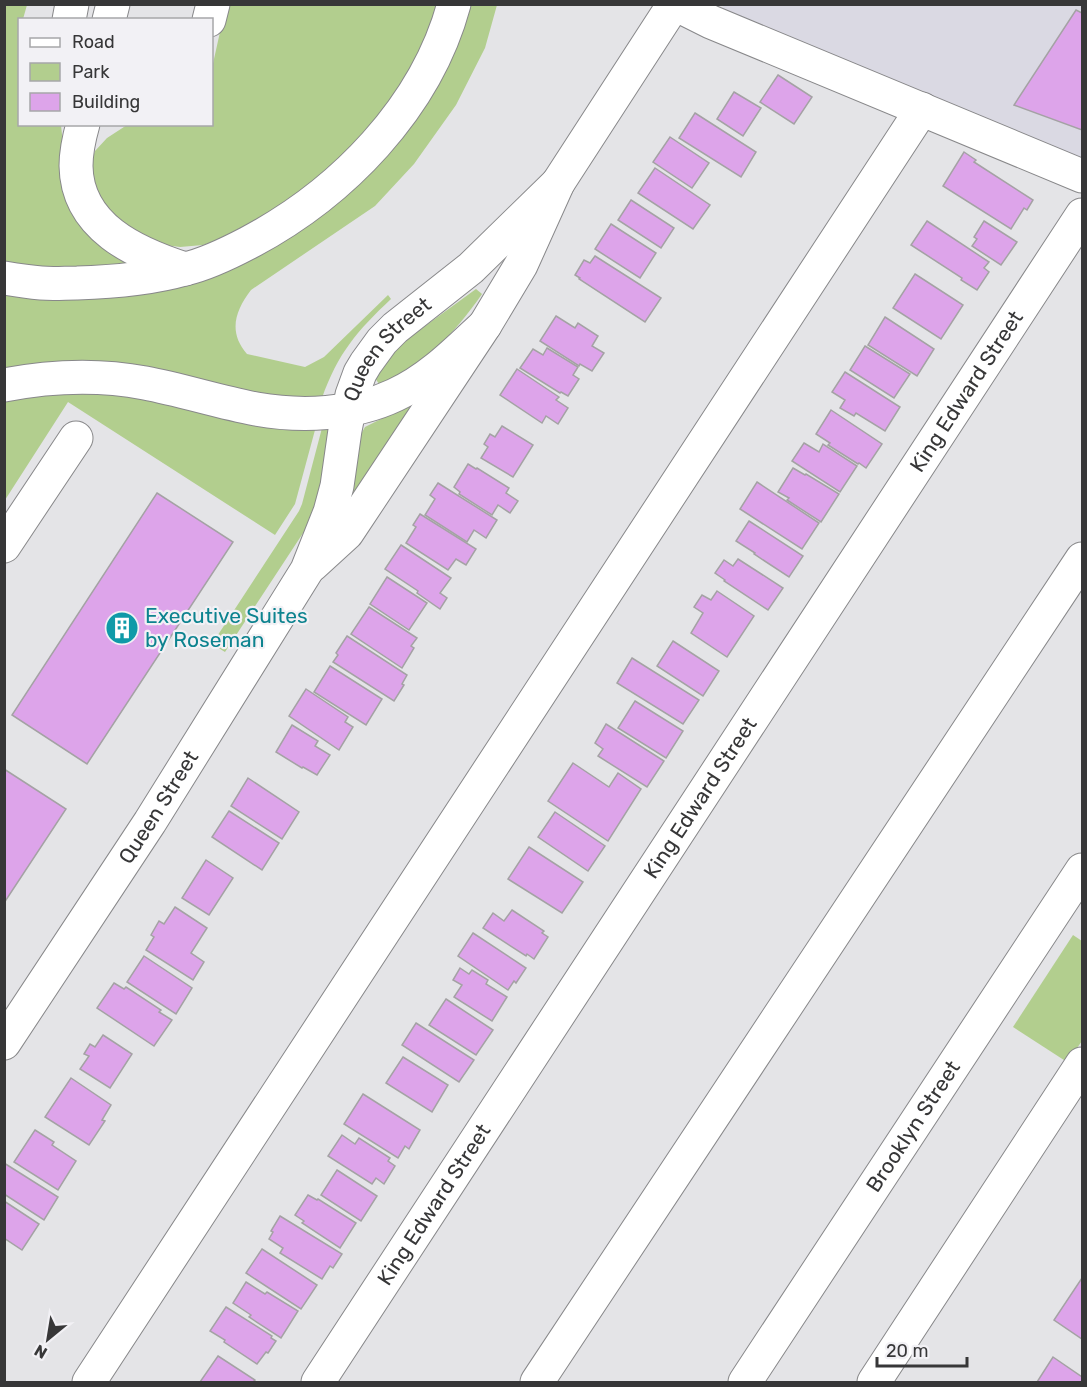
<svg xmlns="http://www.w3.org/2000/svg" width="1087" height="1387" font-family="Rubik,sans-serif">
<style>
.built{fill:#dad9e3}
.green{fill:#b2ce8e}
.building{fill:#dda4ea;stroke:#a4a2a4;stroke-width:1.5}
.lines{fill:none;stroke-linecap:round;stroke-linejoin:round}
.minor-casing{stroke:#88888a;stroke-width:35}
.major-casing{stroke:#88888a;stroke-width:35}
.highway-casing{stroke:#88888a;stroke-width:35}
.minor{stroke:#fff;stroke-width:33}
.major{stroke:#fff;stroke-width:33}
.highway{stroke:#fff;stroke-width:33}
.labels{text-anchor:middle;stroke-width:4.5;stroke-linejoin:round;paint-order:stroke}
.street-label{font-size:21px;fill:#373738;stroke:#f2f1f5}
.culture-label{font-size:21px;fill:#0d838f;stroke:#f2f1f5;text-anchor:start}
</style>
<rect width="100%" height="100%" fill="#e4e4e7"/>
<path class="built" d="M725 4 1082 5V173L713 21Z"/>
<g class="green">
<path d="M4 5H27L23 19 20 20V124L61 125 63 144 128 262 114 266 91 270 5 265Z"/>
<path d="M226 5H438L430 28 404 80 385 109 360 139 302 193 229 236 203 245 180 247 165 245 123 225 97 197 91 163 95 151 107 138 127 125 212 124V68Z"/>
<path d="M469 5H497L485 48 456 105 414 164 375 206 251 290C235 311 228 332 247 354L305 367 324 357 388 295 391 299C357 331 338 353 322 398L289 400 5 370V294L69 300 90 298 281 242Z"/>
<path d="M476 289 482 294C454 334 425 365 379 384L375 378 390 356 410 337Z"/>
<path d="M38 392 130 394 274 428 315 430 295 504 275 535 68 402 5 500V399Z"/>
<path d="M419 400 354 493 353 492 361 434 365 427Z"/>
<path d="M322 428H330L320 494 309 524 225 652 212 644 299 511 302 504Z"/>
<path d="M1073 935 1082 941V1041L1067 1062 1013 1027Z"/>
</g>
<g class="building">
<path d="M1076 10 1082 13V130L1014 105Z"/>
<path d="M778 75 812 97 794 124 760 102Z"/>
<path d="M734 92 761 108 743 136 717 119Z"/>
<path d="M695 113 756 152 741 177 679 138Z"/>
<path d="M670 137 709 163 692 188 653 162Z"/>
<path d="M964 152 976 160 974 162 1033 200 1027 210 1024 208 1011 229 943 186Z"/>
<path d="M655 168 710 205 693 229 638 193Z"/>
<path d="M631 200 674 228 661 248 618 220Z"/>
<path d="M927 221 989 262 984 268 989 272 977 290 961 280 962 278 911 245Z"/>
<path d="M984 221 1017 242 1001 265 972 246 977 239 974 237Z"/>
<path d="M611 224 656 253 640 278 595 249Z"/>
<path d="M595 256 661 298 645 322 579 279 580 278 575 275 584 260 590 263Z"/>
<path d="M915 274 963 305 941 339 893 308Z"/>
<path d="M556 316 575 328 578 323 598 336 592 346 604 353 592 371 580 364 579 366 540 341Z"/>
<path d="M885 317 934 349 917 376 868 345Z"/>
<path d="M865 346 910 374 894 398 850 370Z"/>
<path d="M547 348 578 367 573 375 579 379 568 396 561 392 560 393 520 368 533 349 543 355Z"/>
<path d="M517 369 559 397 556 400 568 408 558 424 546 416 542 423 500 395Z"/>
<path d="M845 372 900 407 885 431 856 413 854 416 840 408 845 400 832 392Z"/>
<path d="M831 410 882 444 866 468 859 463 858 464 828 445 830 443 816 434Z"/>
<path d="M502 426 533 445 513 477 481 458 488 447 484 444 490 434 495 437Z"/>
<path d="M804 443 819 452 823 444 857 466 840 492 792 461Z"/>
<path d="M468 464 476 469 477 468 509 488 506 493 518 501 510 513 498 505 492 515 459 494 460 492 454 487Z"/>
<path d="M793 468 805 475 806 474 839 494 821 522 787 500 789 498 778 492Z"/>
<path d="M757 482 819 523 802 549 740 509Z"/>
<path d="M438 483 497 520 486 538 474 530 467 542 425 515 435 499 430 495Z"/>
<path d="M157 493 233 542 87 764 12 715Z"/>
<path d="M420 514 476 549 466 565 456 559 448 570 406 543 416 527 413 525Z"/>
<path d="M749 521 803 556 789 577 754 554 755 553 736 541Z"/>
<path d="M401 545 451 578 440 593 447 598 440 609 417 593 418 591 385 569Z"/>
<path d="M738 559 783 588 768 610 724 581 725 580 715 573 724 560 733 566Z"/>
<path d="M387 577 427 603 409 630 370 604Z"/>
<path d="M717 591 754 616 727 657 691 633 703 613 694 607 702 595 711 600Z"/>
<path d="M369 607 417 638 411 646 414 648 402 668 351 634Z"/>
<path d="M347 636 407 675 402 684 404 685 394 701 333 662 338 655 336 653Z"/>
<path d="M673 641 719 671 703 696 657 666Z"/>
<path d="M632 658 699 700 683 724 617 683Z"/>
<path d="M330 666 382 699 366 725 314 692Z"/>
<path d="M306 689 348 717 345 722 353 727 339 750 289 716Z"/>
<path d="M635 701 683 731 666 758 618 728Z"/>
<path d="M606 724 664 761 647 787 598 756 603 749 595 743Z"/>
<path d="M292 725 318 741 315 746 330 755 317 775 303 767 302 768 276 752Z"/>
<path d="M573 763 609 787 618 773 641 789 608 841 548 801Z"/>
<path d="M4 769 66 809 4 903Z"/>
<path d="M248 778 299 812 282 839 231 806Z"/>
<path d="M229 811 279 843 262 870 212 837Z"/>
<path d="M555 812 605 846 588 871 538 837Z"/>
<path d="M529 847 583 882 562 913 508 879Z"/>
<path d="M206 860 233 878 209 915 182 898Z"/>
<path d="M175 907 207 928 191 953 204 962 193 980 146 950 154 937 151 935 159 921 164 924Z"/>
<path d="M512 910 544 931 542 933 548 937 534 959 527 954 526 956 483 928 493 913 504 921Z"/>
<path d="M473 933 526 968 516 983 514 981 508 990 458 956Z"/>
<path d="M144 956 192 988 176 1014 127 982Z"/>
<path d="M460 968 469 974 472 970 488 980 486 984 507 997 492 1021 454 997 462 985 453 980Z"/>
<path d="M114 983 124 989 126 987 161 1010 159 1012 172 1020 154 1046 97 1008Z"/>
<path d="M446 999 493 1030 476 1055 429 1025Z"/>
<path d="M416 1023 474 1060 459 1082 402 1045Z"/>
<path d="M103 1035 132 1054 110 1088 80 1069 89 1056 84 1054 90 1044 95 1047Z"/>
<path d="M403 1057 448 1085 432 1112 386 1083Z"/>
<path d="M71 1078 111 1105 102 1120 105 1121 89 1145 45 1117Z"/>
<path d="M363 1094 420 1130 409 1149 405 1146 398 1158 344 1124Z"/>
<path d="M35 1130 54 1142 52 1145 76 1161 58 1190 14 1162Z"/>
<path d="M342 1135 355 1144 359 1138 390 1158 388 1161 395 1166 384 1184 376 1178 372 1184 328 1156Z"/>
<path d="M4 1163 58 1197 44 1220 4 1194Z"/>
<path d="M337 1170 377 1196 361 1221 321 1195Z"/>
<path d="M308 1195 317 1200 318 1199 356 1223 340 1248 302 1223 304 1221 295 1215Z"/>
<path d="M4 1201 39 1224 22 1250 4 1238Z"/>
<path d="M280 1216 342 1254 333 1268 330 1266 322 1279 280 1253 283 1248 269 1239 273 1232 271 1231Z"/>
<path d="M262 1249 317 1285 301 1309 246 1273Z"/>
<path d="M1082 1278V1339L1054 1320Z"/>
<path d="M246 1282 265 1294 267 1292 298 1311 281 1338 249 1317 251 1315 233 1303Z"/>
<path d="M226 1307 272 1336 271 1338 276 1341 268 1353 266 1352 257 1364 224 1342 225 1340 210 1331Z"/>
<path d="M218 1356 255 1380 253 1382H200Z"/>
<path d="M1053 1357 1082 1377V1382H1037Z"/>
</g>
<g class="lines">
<defs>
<g id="minor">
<path d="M675 4 711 22 1082 176"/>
<path d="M69 20 72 4"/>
<path d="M109 20 113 4"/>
<path d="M209 20 213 4"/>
<path d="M83 124C79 138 76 152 76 166 77 227 135 253 185 269"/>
<path d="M4 546 76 438"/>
<path d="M312 565 347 533 485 325 521 265 558 183 674 4"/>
<path id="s1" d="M4 1043 150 822 307 570 330 512 337 486 345 430 352 395 360 373 366 363 382 341 395 328 471 268 558 183"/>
<path d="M89 1382 922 109"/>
<path id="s2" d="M318 1382 1082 215"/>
<path d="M537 1382 1082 559"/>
<path id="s3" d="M745 1382 1082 870"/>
<path d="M874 1382 1082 1064"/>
</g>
<path id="major" d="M4 385C51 376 98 374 145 383 182 390 219 402 256 409 301 417 353 415 395 395 430 379 457 351 485 325"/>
<path id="highway" d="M4 278C16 280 29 282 41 283 53 284 65 283 77 283 113 282 150 279 185 269 207 264 229 253 248 243 341 194 426 108 454 4"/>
</defs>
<use href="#minor" class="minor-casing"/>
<use href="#major" class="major-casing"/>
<use href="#highway" class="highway-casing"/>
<use href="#minor" class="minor"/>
<use href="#major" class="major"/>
<use href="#highway" class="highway"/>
</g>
<defs>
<symbol id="building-disc" viewBox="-11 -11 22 22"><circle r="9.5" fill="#0f9aa8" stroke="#f2f1f5"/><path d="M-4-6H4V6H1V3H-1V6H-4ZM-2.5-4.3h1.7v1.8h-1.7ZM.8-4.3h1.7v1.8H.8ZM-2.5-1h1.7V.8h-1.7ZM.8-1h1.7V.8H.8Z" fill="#fff"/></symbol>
</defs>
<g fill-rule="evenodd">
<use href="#building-disc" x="103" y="609" width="38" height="38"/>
</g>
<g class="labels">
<g class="street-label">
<text dy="7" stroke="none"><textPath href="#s1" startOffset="802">Queen Street</textPath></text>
<text dy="7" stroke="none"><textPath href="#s2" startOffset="1184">King Edward Street</textPath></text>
<text dy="7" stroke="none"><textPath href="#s2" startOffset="698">King Edward Street</textPath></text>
<text dy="7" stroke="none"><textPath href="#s1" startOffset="282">Queen Street</textPath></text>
<text dy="7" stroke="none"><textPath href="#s3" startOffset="306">Brooklyn Street</textPath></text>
<text dy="7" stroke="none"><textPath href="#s2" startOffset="212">King Edward Street</textPath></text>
</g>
<g class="culture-label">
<text x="145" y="623">Executive Suites<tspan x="145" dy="24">by Roseman</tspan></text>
</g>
</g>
<rect width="1087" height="1387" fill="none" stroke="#373738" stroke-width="12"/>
<rect x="18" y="18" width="195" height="108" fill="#f2f1f5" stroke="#a7a7a9" stroke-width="1.5"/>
<rect x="30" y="38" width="30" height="9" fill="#ffffff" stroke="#a7a7a9" stroke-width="1.5"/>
<text x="72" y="48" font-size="18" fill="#373738">Road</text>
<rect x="30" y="63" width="30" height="18" fill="#b2ce8e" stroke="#a7a7a9" stroke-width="1.5"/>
<text x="72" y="78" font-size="18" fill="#373738">Park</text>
<rect x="30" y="93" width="30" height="18" fill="#dda4ea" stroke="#a7a7a9" stroke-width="1.5"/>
<text x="72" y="108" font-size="18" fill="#373738">Building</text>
<g transform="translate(48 1339) rotate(210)" stroke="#f2f1f5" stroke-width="4.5" paint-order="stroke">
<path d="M0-4.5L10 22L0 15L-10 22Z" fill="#373738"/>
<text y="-9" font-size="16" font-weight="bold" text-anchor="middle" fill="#373738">N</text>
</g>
<path d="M877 1357v9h90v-9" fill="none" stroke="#373738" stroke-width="3"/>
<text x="886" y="1357" font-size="18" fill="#373738" stroke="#f2f1f5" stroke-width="4.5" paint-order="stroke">20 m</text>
</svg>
